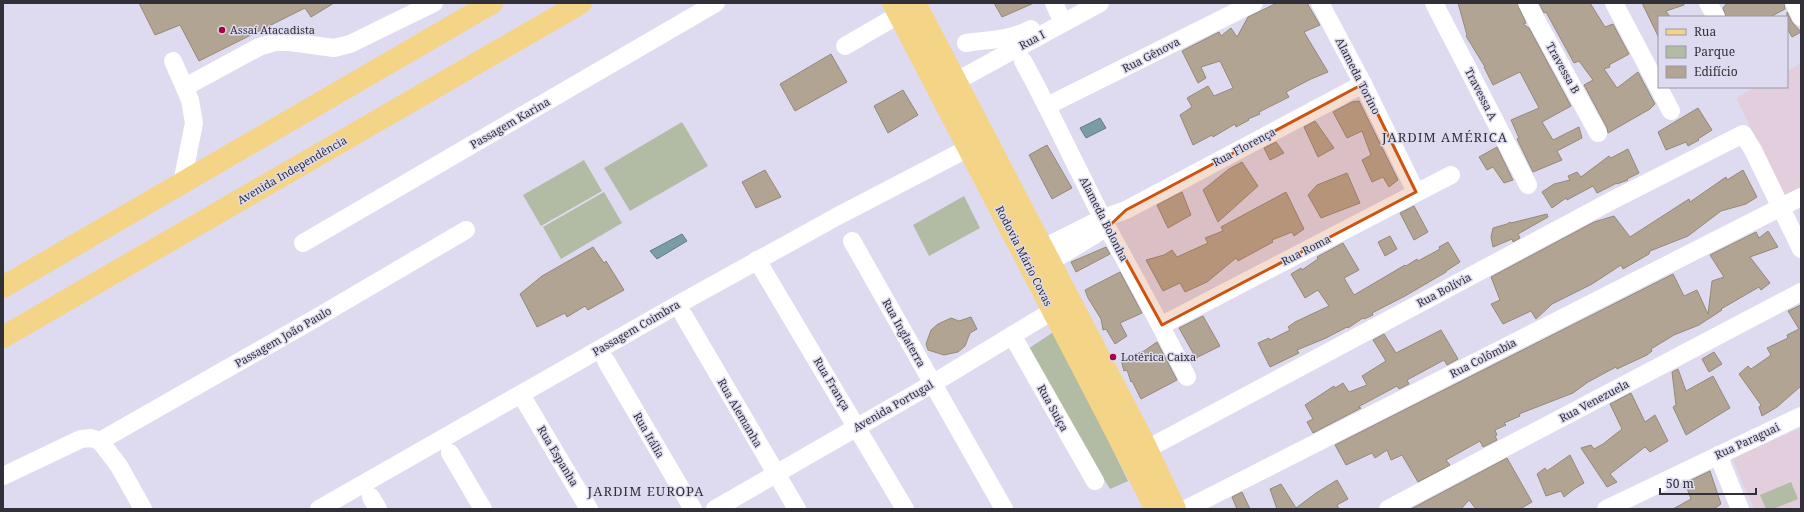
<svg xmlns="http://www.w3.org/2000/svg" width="1804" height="512" font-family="'Noto Serif',serif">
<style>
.education{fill:#e2cedd}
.green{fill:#b2bba3}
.water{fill:#799da5;stroke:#637c84}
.building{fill:#b1a493;stroke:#958978}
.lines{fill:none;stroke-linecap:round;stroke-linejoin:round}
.minor{stroke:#fff;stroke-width:18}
.major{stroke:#f4d486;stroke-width:22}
.marked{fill:#cd5313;fill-opacity:0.2;stroke:#cd5313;stroke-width:3;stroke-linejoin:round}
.poi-dot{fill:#a10543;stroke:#dedbf0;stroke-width:1.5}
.labels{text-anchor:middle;stroke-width:3;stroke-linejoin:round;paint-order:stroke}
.poi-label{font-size:11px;fill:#313038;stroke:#dedbf0;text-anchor:start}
.street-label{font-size:11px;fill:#313038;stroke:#dedbf0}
.quarter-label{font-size:13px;letter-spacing:1px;fill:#313038;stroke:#dedbf0}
</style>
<rect width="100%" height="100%" fill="#dedbf0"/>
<g class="education">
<path d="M1801 63V189L1785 196 1736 98 1756 87H1787V71Z"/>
<path d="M1801 428V507L1796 509H1754L1732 458Z"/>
</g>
<g class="green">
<path d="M682 122 708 166 630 211 604 168Z"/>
<path d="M584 160 602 191 541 226 523 195Z"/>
<path d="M604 192 622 223 561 259 543 227Z"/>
<path d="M964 196 980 228 929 256 913 225Z"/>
<path d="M1055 331 1128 481 1110 489 1025 351Z"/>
<path d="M1791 482 1798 499 1773 509H1766L1760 495Z"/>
</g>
<g class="water">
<path d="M1100 118 1106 128 1086 138 1080 128Z"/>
<path d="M682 234 687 241 657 259 650 251Z"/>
</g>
<g class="building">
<path d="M139 3H334L311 17 305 8 199 61 180 25 155 35Z"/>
<path d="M994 3H1034L1002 17Z"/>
<path d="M1277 3H1307L1320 25 1304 32 1328 72 1311 79 1286 92 1289 97 1259 112 1260 114 1248 119 1249 120 1236 127 1235 124 1213 137 1212 135 1193 145 1180 115 1192 107 1187 98 1208 86 1214 96 1233 88 1220 61 1201 67 1206 78 1198 83 1182 51 1219 32 1221 36 1231 28 1237 37 1248 17Z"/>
<path d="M1458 3H1517L1526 23 1523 24 1529 28 1571 106 1542 122 1553 140 1579 127 1582 138 1557 151 1562 160 1533 172 1517 139 1519 138 1511 120 1539 108 1520 72 1493 85 1484 67H1485L1466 36 1467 35Z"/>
<path d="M1539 3H1590L1605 27 1613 24 1629 54 1609 65 1610 67 1604 69 1617 88 1638 72 1655 104 1650 109 1608 133 1607 128 1584 85 1593 80 1579 61 1574 63 1546 12 1544 13Z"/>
<path d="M1642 3H1684V5L1666 11 1670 17H1659V38Z"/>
<path d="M1727 3H1784L1785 9 1770 17H1726L1723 8Z"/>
<path d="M1787 12 1792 22 1801 32 1792 37 1787 28Z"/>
<path d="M831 54 847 82 795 111 780 84Z"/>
<path d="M903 90 918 115 888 133 874 106Z"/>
<path d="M1359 101 1398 180 1389 187 1383 177 1372 182 1362 160 1371 155 1362 131 1347 138 1333 112 1352 102Z"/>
<path d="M1698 108 1712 130 1698 139 1699 140 1688 146 1686 142 1666 150 1658 132Z"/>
<path d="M1315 121 1334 148 1318 157 1304 127Z"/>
<path d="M1276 142 1284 153 1270 160 1264 148Z"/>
<path d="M1047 145 1072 188 1052 199 1029 155Z"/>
<path d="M1497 147 1513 180 1504 183 1493 167 1487 170 1479 157Z"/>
<path d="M1628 149 1639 173 1627 179 1628 180 1617 184V183L1597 193 1593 186 1567 200 1566 198 1552 208 1542 192 1554 184 1570 180 1568 176 1577 172 1581 177 1609 156 1611 158Z"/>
<path d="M1242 162 1258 186 1218 222 1203 190 1229 169Z"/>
<path d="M765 170 781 197 756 208 742 182Z"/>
<path d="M1743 170 1757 197 1746 204 1721 211 1688 236 1650 251 1649 254 1623 269 1621 265 1592 284 1552 304 1536 319 1531 311 1503 324 1491 304 1500 300 1491 277 1594 222 1614 216 1630 237 1689 199 1690 202 1726 177 1727 180Z"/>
<path d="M1347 173 1360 203 1321 218 1308 195 1317 185Z"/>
<path d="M1182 192 1191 215 1168 228 1157 205Z"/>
<path d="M1286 192 1304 229 1294 236 1292 232 1272 240 1273 242 1238 261 1236 258 1207 282 1185 292 1180 283 1163 291 1146 260 1164 255 1172 250 1177 257 1208 243 1205 238 1223 231 1221 227Z"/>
<path d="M1414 206 1428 232 1414 240 1400 213Z"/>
<path d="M1547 214 1548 217 1518 234 1520 238 1513 242 1512 239 1493 247 1491 237 1493 228 1507 224 1510 222 1511 223Z"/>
<path d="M1768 231 1778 247 1750 257 1770 283 1761 290 1759 287 1721 309 1722 310 1699 325 1674 335 1651 349 1652 351 1647 355 1617 369 1616 367 1588 382 1573 393 1519 414 1520 416 1504 423 1506 425 1495 430 1497 435 1495 436 1497 440 1483 447 1480 441 1446 460 1450 465 1418 482 1402 455 1391 460 1387 450 1375 458 1372 453 1346 465 1335 445 1673 274 1684 296 1697 290 1708 314 1712 281 1724 277 1710 255 1756 232 1759 238Z"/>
<path d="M1390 236 1397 249 1385 256 1378 242Z"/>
<path d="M1448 242 1460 262 1446 271V272L1405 296 1372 313 1373 315 1364 319 1363 318 1348 328 1347 327 1326 338 1297 350 1299 353 1270 367 1258 343 1269 338 1270 340 1290 330 1288 327 1295 322 1329 306 1318 290 1305 298 1291 274 1301 268 1302 270 1318 259 1317 257 1343 243 1359 270 1344 278 1354 295 1405 265 1406 266 1417 259 1418 261 1440 249 1439 247Z"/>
<path d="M593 247 604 263 606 261 624 290 588 310 585 306 567 317 565 313 537 327 520 294 542 276Z"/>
<path d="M1106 247 1110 254 1076 272 1071 262Z"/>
<path d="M1120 272 1142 313 1120 323 1127 336 1115 344 1106 329 1103 330 1101 319 1088 298 1085 290Z"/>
<path d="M1801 305V386L1777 407 1762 416 1759 407 1761 405 1739 374 1748 366 1751 369 1767 358 1771 355 1767 348 1788 338 1787 335 1799 329 1788 311Z"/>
<path d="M1203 316 1220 346 1196 358 1179 328Z"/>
<path d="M971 317 977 329 970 333 965 346 958 352 944 355 928 350 926 344 931 330 938 324 951 318 959 321Z"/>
<path d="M1441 330 1458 359 1447 365 1444 360 1407 380 1409 384 1399 389 1397 386 1358 407 1361 408 1313 433 1307 422 1313 419 1305 405 1334 386 1335 388 1343 383 1349 392 1367 385 1362 376 1386 361 1373 340 1384 334 1396 353Z"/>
<path d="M1157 342 1177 380 1141 399 1132 381 1131 382 1127 370 1124 371 1121 360 1144 351Z"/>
<path d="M1714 352 1722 364 1709 372 1702 359Z"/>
<path d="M1678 369 1686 391 1713 376 1730 408 1686 435 1673 407 1676 405 1672 372Z"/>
<path d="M1631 393 1645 422 1655 415 1668 441 1650 452 1645 447 1610 474 1617 482 1607 487 1581 448 1591 445 1594 449 1603 444 1622 429 1610 404Z"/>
<path d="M1570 455 1584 483 1574 489 1564 497 1561 491 1546 496 1537 474 1545 468 1547 471Z"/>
<path d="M1507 458 1532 502 1520 509H1476L1469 500 1461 509H1411Z"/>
<path d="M1710 471 1721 504 1714 509H1673L1691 499 1685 483Z"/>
<path d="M1337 480 1348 499 1337 505 1339 509H1277L1270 489 1281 484 1296 508 1316 493Z"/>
<path d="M1242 492 1250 509H1237L1232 497Z"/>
</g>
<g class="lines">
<g class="minor">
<path d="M1054 3 1059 14"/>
<path d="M1320 3 1363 84 1416 192"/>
<path d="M1434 3 1528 185"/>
<path d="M1527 3 1598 133"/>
<path d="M1614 3 1671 111"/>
<path d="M1708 3 1716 17"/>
<path d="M1794 3 1801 17"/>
<path d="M966 43C991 39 1007 41 1031 29"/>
<path d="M845 46 888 21"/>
<path d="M173 61 190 100 194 123 182 183"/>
<path d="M1023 61C1053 116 1079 173 1108 229 1135 278 1162 327 1187 377"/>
<path d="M964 77 1100 3"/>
<path d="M185 87 259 47 275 42H290L334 48 350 44 434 3"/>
<path d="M1047 106 1254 3"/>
<path d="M852 241 1004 509"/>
<path d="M303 243 716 3"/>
<path d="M1043 248 1103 218 1126 210 1363 84"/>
<path d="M757 260 905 509"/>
<path d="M1050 262 1104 229"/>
<path d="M684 316 797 509"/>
<path d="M1162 325 1451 175"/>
<path d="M1012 335 1095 481"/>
<path d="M606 361 693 509"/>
<path d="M526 403 589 509"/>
<path d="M100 441 316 318 466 230"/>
<path d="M100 441 119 466 143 509"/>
<path d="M1147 449 1613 200 1743 134 1753 150 1801 249"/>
<path d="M450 453 483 509"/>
<path d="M1718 455 1740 509"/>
<path d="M3 476 81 439 91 438 100 441"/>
<path d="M371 497 378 509"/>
<path d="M319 509 677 305 836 217 957 154"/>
<path d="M715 509 932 384 1064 304"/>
<path d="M1186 509 1801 197"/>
<path d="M1388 509 1801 292"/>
<path d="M1606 509 1801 416"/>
</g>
<g class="major">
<path d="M893 3 1156 509"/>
<path d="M915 3 1141 437 1175 509"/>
<path d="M3 287 492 3"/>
<path d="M3 337 581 3"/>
</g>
</g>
<path class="marked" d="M1363 84 1416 192 1162 325 1108 227 1126 210Z"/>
<g class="poi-dot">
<circle cx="222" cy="30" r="4"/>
<circle cx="1113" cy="357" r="4"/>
</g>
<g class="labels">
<g class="poi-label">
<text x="230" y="34">Assaí Atacadista</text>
<text x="1121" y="361">Lotérica Caixa</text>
</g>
<g class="street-label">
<text transform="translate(1032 40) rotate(-28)" y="4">Rua I</text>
<text transform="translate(1151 55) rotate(-27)" y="4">Rua Gênova</text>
<text transform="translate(1563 68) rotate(61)" y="4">Travessa B</text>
<text transform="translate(1358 76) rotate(63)" y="4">Alameda Torino</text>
<text transform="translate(1481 94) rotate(63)" y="4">Travessa A</text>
<text transform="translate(510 123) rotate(-30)" y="4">Passagem Karina</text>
<text transform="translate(1244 147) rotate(-28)" y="4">Rua Florença</text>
<text transform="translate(292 170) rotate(-30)" y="4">Avenida Independência</text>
<text transform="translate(1104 219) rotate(63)" y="4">Alameda Bolonha</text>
<text transform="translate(1306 250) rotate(-27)" y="4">Rua Roma</text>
<text transform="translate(1024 256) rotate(63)" y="4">Rodovia Mário Covas</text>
<text transform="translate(1444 290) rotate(-28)" y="4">Rua Bolívia</text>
<text transform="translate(636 328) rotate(-30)" y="4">Passagem Coimbra</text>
<text transform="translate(904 333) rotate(61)" y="4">Rua Inglaterra</text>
<text transform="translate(283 337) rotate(-30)" y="4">Passagem João Paulo</text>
<text transform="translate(1483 358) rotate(-27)" y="4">Rua Colômbia</text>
<text transform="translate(832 384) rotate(59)" y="4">Rua França</text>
<text transform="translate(1594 401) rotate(-28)" y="4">Rua Venezuela</text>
<text transform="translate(893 406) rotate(-30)" y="4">Avenida Portugal</text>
<text transform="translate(1053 408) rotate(61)" y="4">Rua Suiça</text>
<text transform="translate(740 413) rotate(60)" y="4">Rua Alemanha</text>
<text transform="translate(649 435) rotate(60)" y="4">Rua Itália</text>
<text transform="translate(1747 441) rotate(-25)" y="4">Rua Paraguai</text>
<text transform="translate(558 456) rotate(59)" y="4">Rua Espanha</text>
</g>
<g class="quarter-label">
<text x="1445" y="142">JARDIM AMÉRICA</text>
<text x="646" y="496">JARDIM EUROPA</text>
</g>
</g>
<rect width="1804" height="512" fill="none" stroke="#313038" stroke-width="8"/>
<rect x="1658" y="16" width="130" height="72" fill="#dedbf0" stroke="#9997a6"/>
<rect x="1666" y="29" width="20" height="6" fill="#f4d486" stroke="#9997a6"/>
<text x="1694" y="36" font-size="12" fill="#313038">Rua</text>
<rect x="1666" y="46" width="20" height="12" fill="#b2bba3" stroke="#9997a6"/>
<text x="1694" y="56" font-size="12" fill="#313038">Parque</text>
<rect x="1666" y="66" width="20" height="12" fill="#b1a493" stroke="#9997a6"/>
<text x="1694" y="76" font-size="12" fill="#313038">Edifício</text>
<path d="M1660 488v6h96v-6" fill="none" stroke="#313038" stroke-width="2"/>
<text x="1666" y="488" font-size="12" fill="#313038" stroke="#dedbf0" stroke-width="3" paint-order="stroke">50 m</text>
</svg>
